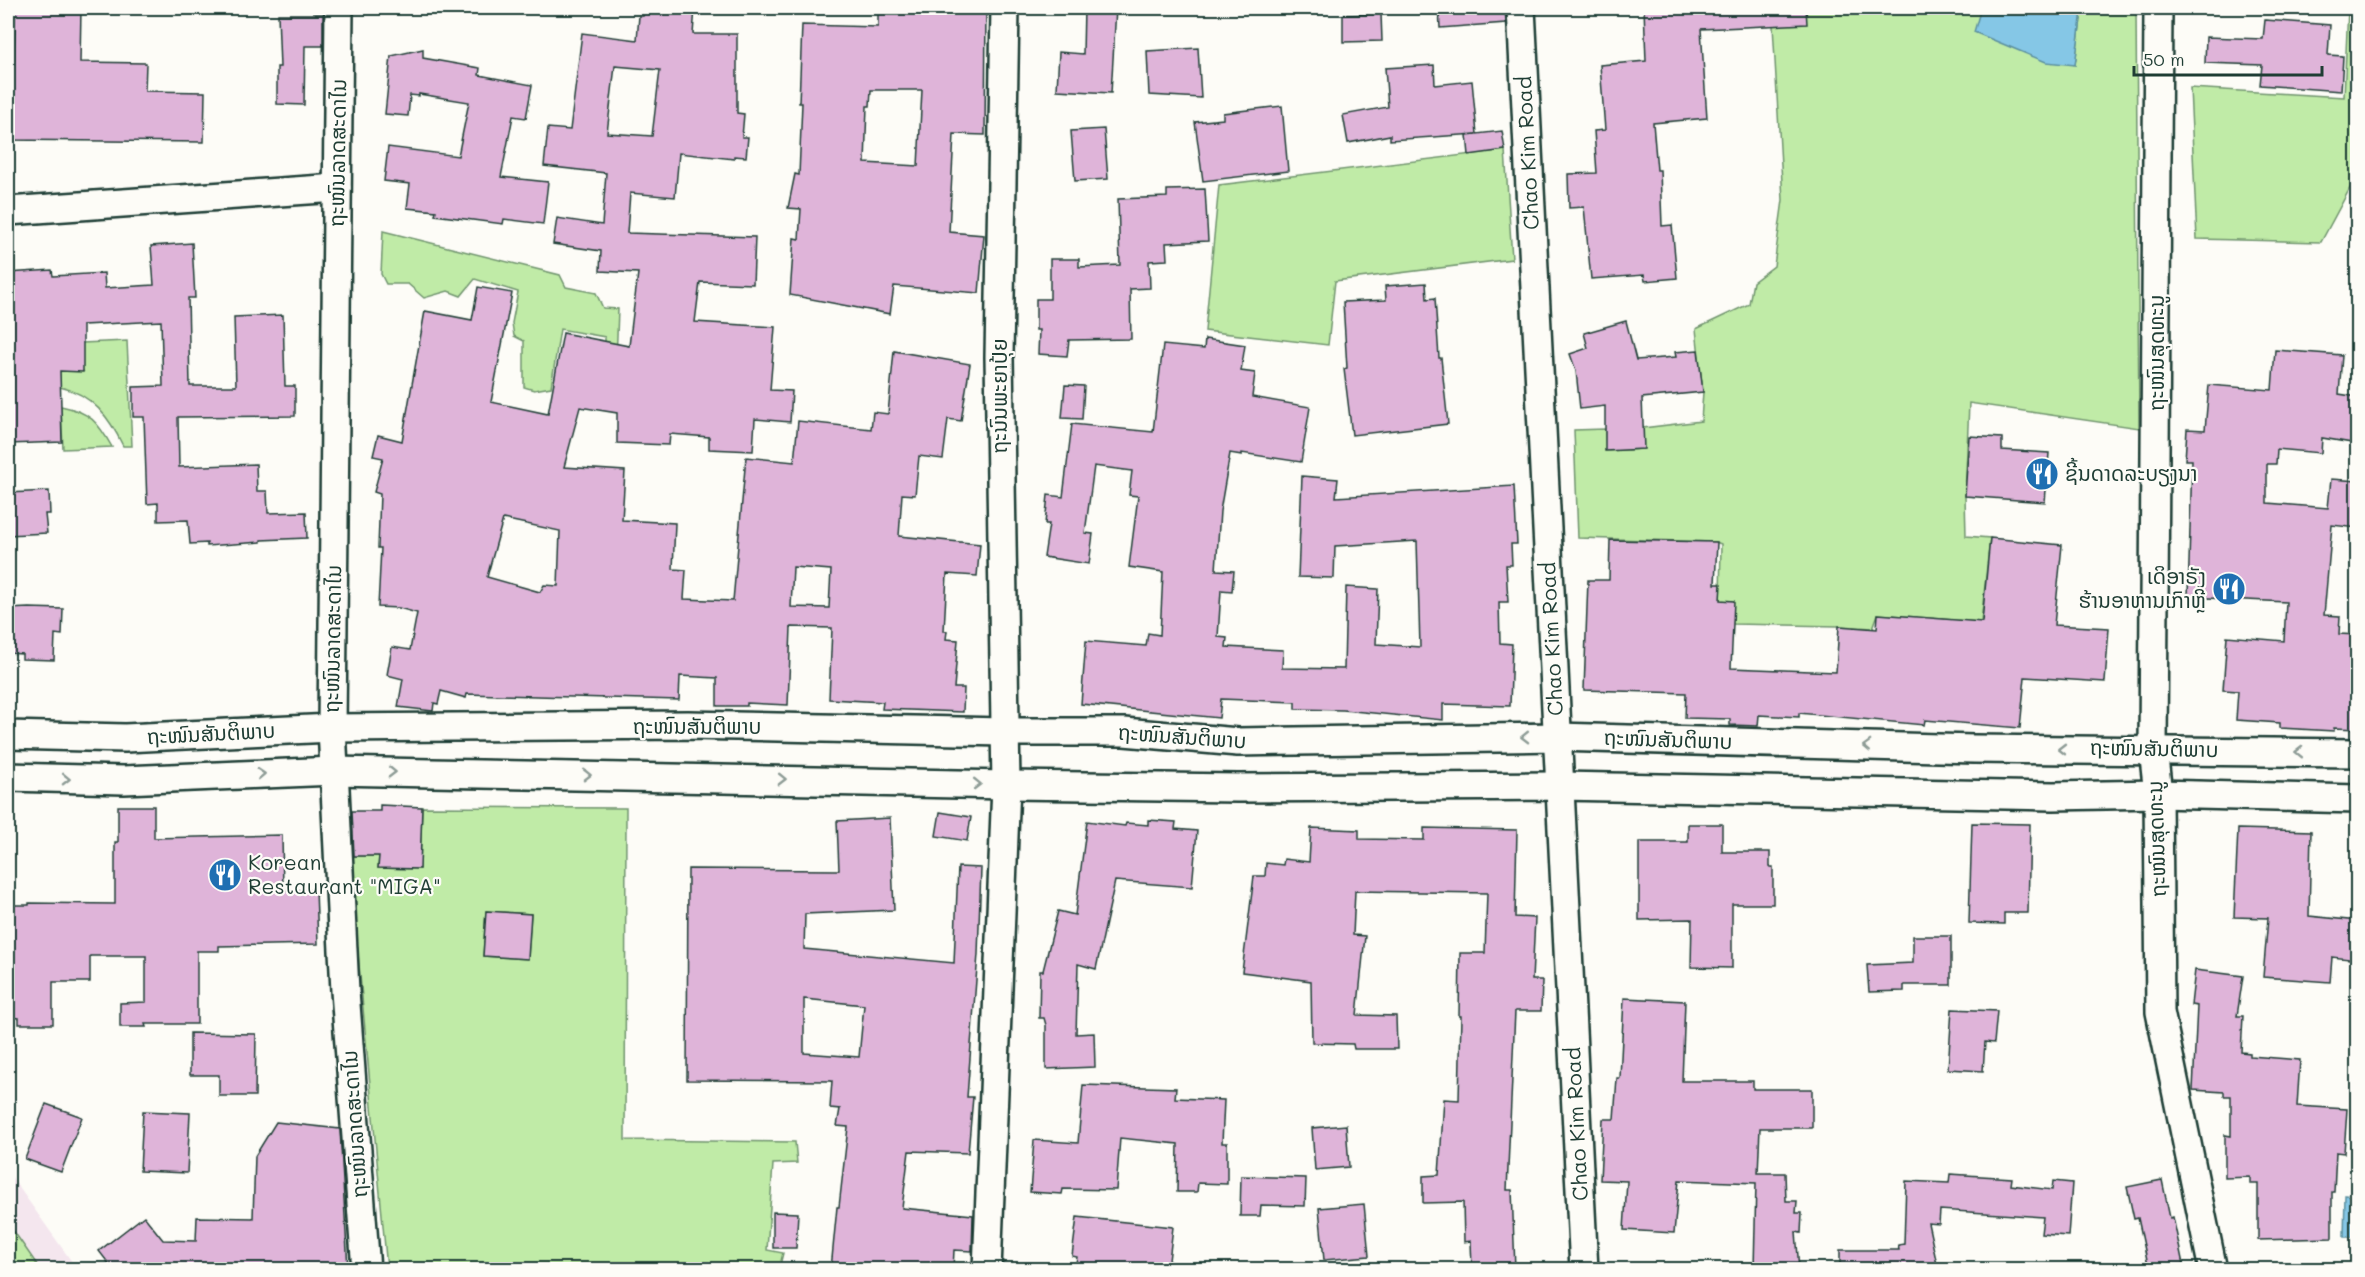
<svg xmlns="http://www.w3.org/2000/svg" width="2365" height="1277" font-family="Mali,'Noto Sans Lao',sans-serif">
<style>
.built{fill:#f4e6ee}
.green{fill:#c0eba7;stroke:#70946e;stroke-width:1.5;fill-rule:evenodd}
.water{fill:#85c7e6;stroke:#5c909f;stroke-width:1.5}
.building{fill:#dfb4d9;stroke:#1f3d34;stroke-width:1.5;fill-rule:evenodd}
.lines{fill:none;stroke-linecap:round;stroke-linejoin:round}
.minor-casing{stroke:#1f3d34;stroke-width:32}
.minor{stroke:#fdfcf7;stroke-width:27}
.oneway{stroke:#8e9c96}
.labels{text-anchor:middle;stroke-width:4.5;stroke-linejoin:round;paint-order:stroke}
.street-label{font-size:21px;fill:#1f3d34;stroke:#fdfcf7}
.poi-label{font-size:21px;fill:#1f3d34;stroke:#fdfcf7;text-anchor:start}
</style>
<rect width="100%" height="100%" fill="#fdfcf7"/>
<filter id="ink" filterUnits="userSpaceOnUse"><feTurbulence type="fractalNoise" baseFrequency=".0167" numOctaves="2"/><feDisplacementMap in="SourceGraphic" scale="12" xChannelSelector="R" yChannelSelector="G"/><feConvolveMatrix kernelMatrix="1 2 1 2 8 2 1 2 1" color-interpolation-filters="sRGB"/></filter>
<g filter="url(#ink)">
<path class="built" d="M8 1172 77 1269H8Z"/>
<g class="green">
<path d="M1772 8H1981L1975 32 2075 65 2082 11 2093 8H2136L2139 428 1969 403 1965 496 1966 536 1990 538 1981 622 1878 614 1873 628 1839 626 1733 624 1720 600 1721 544 1716 542 1578 538 1574 430 1605 429 1606 451 1643 449V428L1701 421 1703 392 1696 329 1749 304 1753 282 1774 266 1783 200Z"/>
<path d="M2348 8H2357V175L2321 242 2197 239 2190 88 2344 97Z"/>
<path d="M1505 150 1512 259 1335 281 1328 345 1205 331 1219 185Z"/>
<path d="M383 231 560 275 566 287 596 293 603 308 618 309 616 363 605 362V337L560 329 551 387 534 390 524 387V341L514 336 512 323 518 292 475 279 461 296 448 291 424 298 408 284H386L381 274Z"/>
<path d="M127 341 132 446H123C110 418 92 394 60 387L59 344ZM62 349 83 371H62Z"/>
<path d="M61 406C90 412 98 422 112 447L63 449Z"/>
<path d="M422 807 626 808 625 1140 795 1142 797 1163 773 1164 767 1250 783 1253 779 1269H387L349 856H379L378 868 420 869ZM486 911 531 914 528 959 483 956Z"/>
<path d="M8 1223 40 1269H8Z"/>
</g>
<g class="water">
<path d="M1981 8H2093L2082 11 2075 65 2046 62 1974 32Z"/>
<path d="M2345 1195 2357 1196V1237H2344Z"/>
</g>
<g class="building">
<path d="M15 8H81L80 62 146 63 145 91 205 92 204 142 8 140 9 60H14Z"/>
<path d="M646 8H695L693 34H737V113L744 114 742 137H748L746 157 734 156V159L679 153 675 197 630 193 627 233 755 237 753 284 700 282 695 322 775 327 770 390 792 391 790 422 755 419 753 451 709 449V437L670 434 669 445 617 443V413L580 407 564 467 625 471 622 520 675 523 673 569 686 570 684 599 733 601 746 457 794 462 798 421 871 429 873 412 888 414 894 351 970 364 961 421 948 419 943 459 919 456 915 495 902 494 899 536 980 544 977 576 947 574 944 631H947L946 639 958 640 954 688H964L963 712 882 709 883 702 829 699 832 628 791 627 788 705 747 703V706H717V678L680 676 679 700 467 694 466 698 441 691 438 704 434 703 433 711 398 707 403 679 387 675 392 647 410 650 417 613 399 608 378 607 381 548H378L380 494 374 492 383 458 373 456 378 435 402 441 425 311 472 320 478 287 512 293 491 402 548 414 563 333 629 346 638 273 600 271 601 251 553 244 557 218 602 225 606 173 544 166 548 128 570 130 582 33 637 40 639 16H643ZM615 66 660 70 652 136 607 133ZM503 519 560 531 558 586 544 585 540 592 487 577ZM793 567 831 570 829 608 791 607Z"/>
<path d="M878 8H986L985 135 954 134 949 232 984 235 979 293 894 286 890 314 790 295 794 238 799 239 801 209 788 208 795 174 799 175 802 103H799L802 25 878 27ZM871 90H922L918 166 865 163 867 106H870Z"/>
<path d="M1084 8H1116L1111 93 1057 90 1059 52 1083 54Z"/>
<path d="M1439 8H1505L1506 23 1440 28Z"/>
<path d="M1644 8H1806L1807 24 1701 29 1707 118 1653 123 1657 170H1660L1662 226 1672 225 1677 278 1645 281 1644 275 1591 279 1584 207 1569 208 1568 174 1597 173 1594 131 1605 130 1600 65 1646 61Z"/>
<path d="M278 14H323V46H305L304 105 277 104V67H280Z"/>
<path d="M1381 14 1382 41 1343 42V15Z"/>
<path d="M2265 20 2330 25 2328 55 2343 56 2341 91 2260 85 2262 65 2205 63 2206 37 2263 39Z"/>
<path d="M1198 48 1201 98 1149 95 1147 51Z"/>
<path d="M423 49V58L480 68 479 75 532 85 526 118 513 116 501 177 548 182 543 224 504 219 503 224 435 215 436 211 407 208 410 184 384 181 388 147 458 156 469 102 419 94V96L410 95 408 116 385 114 391 56Z"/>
<path d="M1434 65 1435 85 1472 81 1477 134 1502 131 1505 150 1469 155 1467 135 1476 134 1390 140V135L1348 143 1343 115 1388 107 1385 68Z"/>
<path d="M1282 106 1288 171 1203 181 1195 122 1223 119V113Z"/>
<path d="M1104 129 1108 179 1075 181 1071 131Z"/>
<path d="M1205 189 1208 241 1166 243 1167 260 1149 261 1150 288 1130 289 1131 339 1069 340 1067 356 1038 354 1039 330H1036V299H1050V259H1079V267L1120 265 1118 199 1167 197V190Z"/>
<path d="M192 243 195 298H188L190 386H236L234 317 283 315 285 386H295V416L178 417 179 467 256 464 257 491H267L268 513 306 512 307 538 261 540V542L207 546V543L190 544 188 520 158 521V503L147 504 144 417H133V387L163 386 161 321 83 325V372L60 371 62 442 8 444V387H10L8 273 52 270 53 276 104 273 105 288 154 285 151 246Z"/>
<path d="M1426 283 1427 299 1435 298 1439 358H1441L1448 424 1352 435 1344 369 1347 368 1343 302 1386 300 1385 286Z"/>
<path d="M1626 321 1636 360 1676 357 1675 352 1698 350 1703 392 1642 398 1644 449 1605 451V406L1580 409 1576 371 1570 354 1588 348 1584 333Z"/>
<path d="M1205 339 1245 345 1241 371 1255 373 1252 397 1310 407 1301 462 1242 453V455L1230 453 1220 511 1216 570 1234 571 1232 591 1221 590 1218 637 1227 638 1226 647 1283 650 1282 668 1344 669 1346 587 1378 589 1376 644 1420 647 1417 541 1335 546 1334 578 1298 577 1302 476 1338 479 1336 497 1514 486 1517 544H1511L1512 565H1506L1508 602H1499L1500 643 1512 644 1510 706 1443 704V720L1343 710 1295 709V702L1221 699 1219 718 1081 704 1086 641 1146 646 1148 633 1160 635 1163 572 1129 567 1138 496 1129 495 1132 471 1094 466 1085 533 1093 534 1089 564 1044 557 1049 524H1045L1048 495 1063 497 1072 424 1153 432 1163 345 1204 349Z"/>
<path d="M2275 350 2342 355 2339 394 2358 397V444L2322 438 2321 453 2277 449 2276 464H2267V503L2328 508 2331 479 2358 481V528L2332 525 2324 615 2340 616 2339 634 2358 635V729L2334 728V731L2280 728V723L2236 720 2238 691 2223 690 2227 636 2284 641 2286 602 2188 597 2192 460H2185L2187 429 2205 430 2209 385 2272 390Z"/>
<path d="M1065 385 1084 386 1082 419 1062 418Z"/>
<path d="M1969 436 2002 438V450L2049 453 2045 502 1965 496Z"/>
<path d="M49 491 50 514H45L47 533 8 535V493Z"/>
<path d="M1990 538 2062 545 2054 625 2109 628 2105 682 2025 677 2020 728 1925 720 1924 725 1799 713V717L1759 715 1758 726 1730 725V719L1685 718 1686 693 1584 690 1588 580H1609L1610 540 1717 542 1715 584H1721L1720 600 1734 601 1731 668 1836 672 1839 626 1877 629 1878 614 1982 622Z"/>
<path d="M29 608 63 609 62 635 55 634 54 660 22 659V654L8 653V609Z"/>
<path d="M380 805 422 807 420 869 378 868 379 856H354L352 811H380Z"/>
<path d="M118 806H154V838L282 835 283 890H316L318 944 219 946V951H197V1024H145L146 1027H120V1003L146 1002V956H90V982H53V1024H19V1018L8 1017V905H29V903L115 904V842H118Z"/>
<path d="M940 812 971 817 967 841 936 836Z"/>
<path d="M890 818 894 910 805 914 804 949 954 963 958 867 981 868 978 954 967 1097H973L968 1153 909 1151 902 1208 973 1215 972 1251 954 1250 953 1269H831L837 1207H839L848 1127 837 1126 840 1109 830 1108 832 1081 687 1080 688 869 839 870 837 821ZM804 999 864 1005 859 1057 804 1053Z"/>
<path d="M1148 820 1176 822 1175 829 1197 831 1192 887 1115 881 1096 969 1078 964 1076 1034 1094 1033 1095 1067 1046 1069V1025L1044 1018H1039L1040 971H1043L1058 911 1075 915 1087 821 1125 826 1126 823 1148 825Z"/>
<path d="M1972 823 2030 824 2028 913H2004V924L1969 923Z"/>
<path d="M1688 824H1722V852H1770V867H1773V904H1732V968L1691 967 1692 919 1639 920V842H1688Z"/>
<path d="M1311 828 1359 830V839L1424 840V828L1517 830 1515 917 1535 918 1532 980H1542L1541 1011H1515L1507 1190H1512L1515 1269H1472L1471 1241 1464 1242 1463 1202 1423 1203V1176L1439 1175 1444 1099 1459 1100 1461 1016H1459L1460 953H1485L1487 893 1355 891 1353 935 1365 936 1357 1015 1396 1016 1397 1049H1354L1353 1044 1312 1043 1311 981 1242 972 1254 876H1265L1266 863 1283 865 1284 859 1309 862Z"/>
<path d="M2238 829 2311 831 2309 916 2358 921V960L2332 957 2330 982 2263 977 2268 918 2234 917Z"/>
<path d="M486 911 531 914 528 959 483 956Z"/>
<path d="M1913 936H1951V985H1904V991L1869 992 1867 965 1913 963Z"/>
<path d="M2195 970 2243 976 2237 1016H2243L2241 1052 2250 1053V1056L2300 1060 2297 1106 2347 1109 2344 1153 2336 1152 2334 1192H2332V1238L2258 1240V1184H2250V1177L2225 1178V1135L2231 1136V1096H2224V1092L2193 1090 2197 1006 2191 1005Z"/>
<path d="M1624 998 1685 1001 1682 1081H1753V1089H1812V1128H1760L1758 1173H1785L1786 1201H1797L1796 1213H1802L1801 1233 1796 1232 1799 1269H1754L1756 1183 1679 1180 1674 1233 1624 1230 1627 1181 1600 1180 1603 1119H1614L1617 1078H1620Z"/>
<path d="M1952 1009 1997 1011 1994 1043 1985 1042 1983 1071 1948 1069Z"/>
<path d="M190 1033 256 1034 255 1096H219V1075H190Z"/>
<path d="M1083 1085 1176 1088 1175 1098 1224 1100 1222 1143H1227V1184L1198 1183 1197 1192H1177L1178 1144 1120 1138 1116 1190 1063 1189 1062 1194 1030 1192 1034 1140 1078 1143Z"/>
<path d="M46 1104 82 1117 61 1172 25 1159Z"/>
<path d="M143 1111 190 1113 187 1173 140 1171Z"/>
<path d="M276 1122 340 1129 348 1269H113L99 1251 144 1216 163 1240 196 1241 197 1217 253 1218 255 1156Z"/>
<path d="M1346 1125 1349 1167 1315 1170 1312 1128Z"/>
<path d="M1950 1174 2012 1178 2011 1185 2052 1190 2053 1181 2072 1183 2068 1236 2041 1234 2043 1217 1940 1210 1939 1224 1928 1223 1938 1269H1840V1250H1899L1898 1245 1904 1244 1906 1181 1949 1183Z"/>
<path d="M1241 1176 1306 1178 1305 1206 1261 1205 1260 1216H1240Z"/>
<path d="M2162 1180 2170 1218 2173 1217 2184 1269H2149L2138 1218 2134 1219 2127 1187Z"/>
<path d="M1364 1204 1369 1256 1324 1260 1319 1208Z"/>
<path d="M773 1212 798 1213 796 1248H773Z"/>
<path d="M1077 1217 1173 1227 1168 1269H1075L1077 1257 1072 1256Z"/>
</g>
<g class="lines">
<defs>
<g id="minor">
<path d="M339 8 332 728 345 991 366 1270"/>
<path d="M1521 8 1584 1270"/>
<path d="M2158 8 2153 749 2158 794 2160 1012 2213 1270"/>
<path d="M8 211 337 188"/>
<path d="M8 735 125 738 332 728 688 725 1004 732H1124L1238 742 1557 737 1974 749 2358 753"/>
<path d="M8 777 124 780 334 771 1006 785 1238 788 1560 786 2053 796 2158 794 2358 799"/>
<path d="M987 1270 1006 785 999 357 1005 8"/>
</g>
</defs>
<use href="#minor" class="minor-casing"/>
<use href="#minor" class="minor"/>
</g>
<defs><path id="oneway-chevron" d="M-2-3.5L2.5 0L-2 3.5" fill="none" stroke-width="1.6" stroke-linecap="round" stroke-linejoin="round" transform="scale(1.5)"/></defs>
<g class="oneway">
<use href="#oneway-chevron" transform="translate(1525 737) rotate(179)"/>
<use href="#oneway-chevron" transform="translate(1867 746) rotate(-178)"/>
<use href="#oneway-chevron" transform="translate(2062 749) rotate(-180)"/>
<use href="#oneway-chevron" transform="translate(2299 752) rotate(-179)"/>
<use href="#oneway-chevron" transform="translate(392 772) rotate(1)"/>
<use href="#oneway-chevron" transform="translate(261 774) rotate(-3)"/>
<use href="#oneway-chevron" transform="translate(587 775) rotate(1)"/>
<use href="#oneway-chevron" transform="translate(66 779) rotate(1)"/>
<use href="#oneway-chevron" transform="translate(782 779) rotate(1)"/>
<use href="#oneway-chevron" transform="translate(977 784) rotate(1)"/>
</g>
</g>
<defs>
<symbol id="restaurant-disc" viewBox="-11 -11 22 22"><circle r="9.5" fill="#1f6fb2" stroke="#fdfcf7"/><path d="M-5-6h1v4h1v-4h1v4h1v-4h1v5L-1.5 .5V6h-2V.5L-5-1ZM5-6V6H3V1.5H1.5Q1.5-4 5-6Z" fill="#fff"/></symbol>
</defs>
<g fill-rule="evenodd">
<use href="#restaurant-disc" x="2023" y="455" width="38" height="38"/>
<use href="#restaurant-disc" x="2210" y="570" width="38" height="38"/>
<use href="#restaurant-disc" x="206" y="856" width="38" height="38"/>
</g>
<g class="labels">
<g class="street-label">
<text transform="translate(338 153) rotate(-89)" y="7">ຖະໜົນລາດສະດາໄນ</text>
<text transform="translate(1528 153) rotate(-93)" y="7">Chao Kim Road</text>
<text transform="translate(2157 353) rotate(-90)" y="7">ຖະໜົນສຸດທະນູ</text>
<text transform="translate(1000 396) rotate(-90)" y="7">ຖະນົນພະຍາປຸ້ຍ</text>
<text transform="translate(333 639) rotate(-89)" y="7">ຖະໜົນລາດສະດາໄນ</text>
<text transform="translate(1552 639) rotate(-93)" y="7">Chao Kim Road</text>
<text x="697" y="734">ຖະໜົນສັນຕິພາບ</text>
<text transform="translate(211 734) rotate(-3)" y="7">ຖະໜົນສັນຕິພາບ</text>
<text transform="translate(1182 737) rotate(4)" y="7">ຖະໜົນສັນຕິພາບ</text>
<text transform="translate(1668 740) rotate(2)" y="7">ຖະໜົນສັນຕິພາບ</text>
<text transform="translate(2154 749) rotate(1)" y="7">ຖະໜົນສັນຕິພາບ</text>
<text transform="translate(2157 839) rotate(-92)" y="7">ຖະໜົນສຸດທະນູ</text>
<text transform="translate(355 1124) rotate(-94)" y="7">ຖະໜົນລາດສະດາໄນ</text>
<text transform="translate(1577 1124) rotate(-93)" y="7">Chao Kim Road</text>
</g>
<g class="poi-label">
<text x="2065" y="481">ຊີ້ນດາດລະບຽງນາ</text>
<text x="2206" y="584" text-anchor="end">ເດິອາຣັງ<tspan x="2206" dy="24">ຮ້ານອາຫານເກົາຫຼີ</tspan></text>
<text x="248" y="870">Korean<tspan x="248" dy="24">Restaurant "MIGA"</tspan></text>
</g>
</g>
<rect width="2365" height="1277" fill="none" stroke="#fdfcf7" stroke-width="30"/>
<rect x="15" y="15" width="2335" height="1247" fill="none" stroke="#1f3d34" stroke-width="2" filter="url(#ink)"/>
<path d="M2134 66v9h188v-9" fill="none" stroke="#1f3d34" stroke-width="3"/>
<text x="2143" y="66" font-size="18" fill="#1f3d34" stroke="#fdfcf7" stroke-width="4.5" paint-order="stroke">50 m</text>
</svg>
